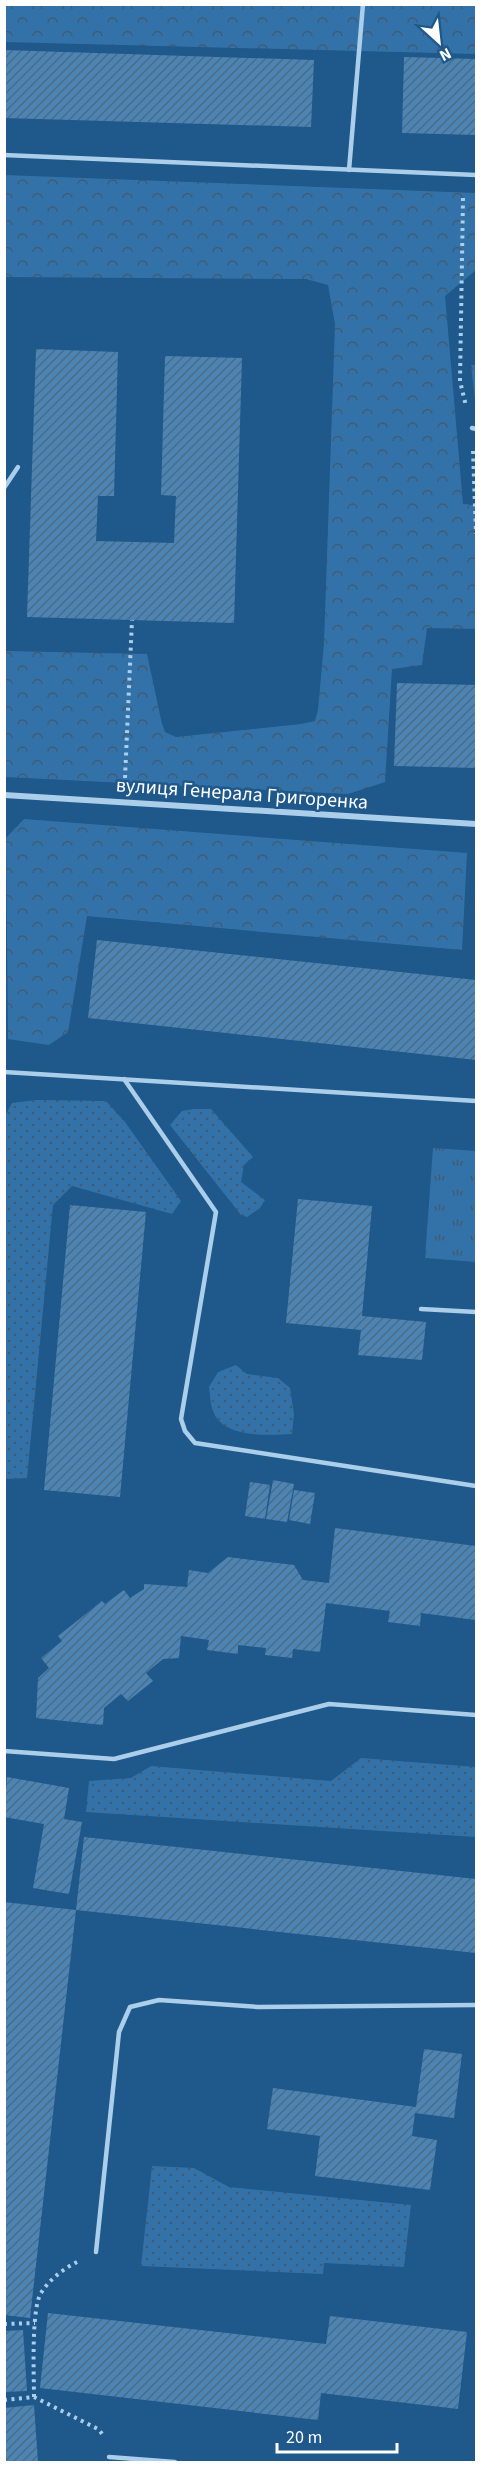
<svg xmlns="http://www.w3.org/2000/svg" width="481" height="2467" font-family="'Source Sans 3',sans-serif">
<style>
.grass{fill:url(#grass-dots)}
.forest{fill:url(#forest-crowns)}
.park{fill:url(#park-tufts)}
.building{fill:url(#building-hatch)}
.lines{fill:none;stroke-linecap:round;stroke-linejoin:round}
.path{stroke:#abceeb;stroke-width:4;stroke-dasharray:3 4.5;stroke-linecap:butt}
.lane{stroke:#abceeb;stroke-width:4.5}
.street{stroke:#abceeb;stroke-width:6}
.labels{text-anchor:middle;stroke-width:5;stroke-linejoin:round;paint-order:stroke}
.street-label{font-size:20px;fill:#fff;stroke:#1f588a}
</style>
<defs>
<pattern id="grass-dots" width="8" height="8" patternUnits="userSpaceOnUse" patternTransform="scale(1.5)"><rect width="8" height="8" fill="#3372a8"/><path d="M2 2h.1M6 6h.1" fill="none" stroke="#425b71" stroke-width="1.8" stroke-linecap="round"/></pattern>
<pattern id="forest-crowns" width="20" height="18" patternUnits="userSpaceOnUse" patternTransform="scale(1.5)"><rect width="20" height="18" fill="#3372a8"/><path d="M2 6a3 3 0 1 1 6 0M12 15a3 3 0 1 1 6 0" fill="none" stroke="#425b71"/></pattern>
<pattern id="park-tufts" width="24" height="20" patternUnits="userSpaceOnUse" patternTransform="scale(1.5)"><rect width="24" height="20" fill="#3372a8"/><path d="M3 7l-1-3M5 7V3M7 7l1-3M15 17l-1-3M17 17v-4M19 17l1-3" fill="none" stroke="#425b71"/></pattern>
<pattern id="building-hatch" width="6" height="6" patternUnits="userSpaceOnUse" patternTransform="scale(1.5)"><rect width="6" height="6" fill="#4c84b4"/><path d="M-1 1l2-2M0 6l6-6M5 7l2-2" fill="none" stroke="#4c6b85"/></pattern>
</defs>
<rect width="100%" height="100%" fill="#1f588a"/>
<g class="grass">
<path d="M36 1100 106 1101 125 1122 181 1201 172 1214 72 1186 53 1205 27 1478 5 1479V1116L12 1103Z"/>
<path d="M194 1109H211L253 1157 244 1165 241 1182 265 1200 260 1208 247 1217 241 1215 170 1125 182 1111Z"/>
<path d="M236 1365 247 1374 278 1378 290 1388 294 1414 292 1434C269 1435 223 1439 213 1411 210 1403 210 1394 209 1387L218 1372Z"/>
<path d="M361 1758 476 1767V1837L86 1812 89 1781 131 1778 151 1766 331 1781Z"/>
<path d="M152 2166 194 2168 229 2187 411 2205 404 2267 324 2263 323 2274 141 2266Z"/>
</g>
<g class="forest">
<path d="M5 5H476V54L5 42Z"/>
<path d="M4 175 476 193V270L445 296 463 504 476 505V629L427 628 422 665 392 669 385 782 348 794 5 777V651L147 654 162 724 165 732 176 737 301 724 315 721 318 710 324 643 335 324 328 285 306 279 5 277Z"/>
<path d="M24 819 467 853 462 950 87 916 68 1032 49 1045 8 1039 6 838Z"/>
</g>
<g class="park">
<path d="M471 365H476V409Z"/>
<path d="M433 1148 476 1151V1262L425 1258Z"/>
</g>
<g class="building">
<path d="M4 50 314 60 311 127 4 118Z"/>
<path d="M404 57 476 59V135L402 133Z"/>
<path d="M36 349 118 352 114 496H98L96 541 174 543 176 496 161 495 165 356 242 358 234 623 27 617Z"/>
<path d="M397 683 476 685V768L394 766Z"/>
<path d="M97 940 476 980V1060L88 1018Z"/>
<path d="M298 1199 372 1206 362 1316 426 1322 422 1360 358 1355 361 1330 286 1323Z"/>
<path d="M70 1205 146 1212 120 1497 44 1490Z"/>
<path d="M273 1480 294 1484 287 1522 266 1519Z"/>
<path d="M250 1482 270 1485 265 1519 245 1516Z"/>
<path d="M294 1490 315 1493 310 1524 289 1520Z"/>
<path d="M335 1528 476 1546V1620L421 1613 420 1626 388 1622 390 1611 326 1603 320 1652 293 1649 292 1658 265 1655 266 1648 238 1645V1654L207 1650 209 1640 181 1636 179 1658 163 1659 146 1673 153 1681 128 1701 121 1694 104 1708 103 1725 36 1718 38 1678 49 1668 41 1658 62 1641 58 1636 102 1601 105 1604 124 1590 130 1598 144 1589V1584L187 1587 189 1570 208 1573 228 1557 294 1565 303 1580 329 1583Z"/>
<path d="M7 1777 69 1788 64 1819 82 1822 69 1894 33 1888 44 1824 4 1817Z"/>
<path d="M84 1837 476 1879V1953L76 1910Z"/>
<path d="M4 1902 76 1910 30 2318 4 2315Z"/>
<path d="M424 2049 462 2054 454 2118 415 2113 412 2136 437 2140 430 2190 315 2176 320 2136 267 2129 273 2088 416 2107Z"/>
<path d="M48 2313 326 2344 330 2316 467 2332 458 2409 321 2393 318 2420 40 2388Z"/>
<path d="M23 2330 27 2391 4 2392V2331Z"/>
<path d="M34 2405 38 2462H4V2408Z"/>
</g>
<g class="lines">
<g class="path">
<path d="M463 198 460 381 466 406"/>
<path d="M473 451 476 534"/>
<path d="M125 778 132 620"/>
<path d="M4 2324 35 2323"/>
<path d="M34 2397C34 2375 31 2309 41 2293 49 2280 63 2269 77 2262"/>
<path d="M4 2400 34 2397 98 2429 104 2436"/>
</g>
<g class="lane">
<path d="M4 155 476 175"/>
<path d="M349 170 363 4"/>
<path d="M472 428 476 429"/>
<path d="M4 488 18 467"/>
<path d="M4 1072 476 1101"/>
<path d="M124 1079 216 1212 181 1419 185 1431 195 1443 476 1486"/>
<path d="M421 1309 476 1312"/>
<path d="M4 1751 114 1759 329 1704 476 1715"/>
<path d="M96 2252 119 2032 130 2007 159 2000 258 2007 476 2005"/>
<path d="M109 2457 175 2462"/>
</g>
<path class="street" d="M4 795 476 824"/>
</g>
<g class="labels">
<g class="street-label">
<text transform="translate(242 793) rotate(4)" y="7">вулиця Генерала Григоренка</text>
</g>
</g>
<rect width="481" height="2467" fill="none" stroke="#ffffff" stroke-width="12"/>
<g transform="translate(439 42) rotate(153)" stroke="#1f588a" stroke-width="4.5" paint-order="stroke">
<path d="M0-4.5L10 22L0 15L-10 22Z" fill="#ffffff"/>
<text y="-9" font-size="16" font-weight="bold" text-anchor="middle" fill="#ffffff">N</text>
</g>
<path d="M277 2443v9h120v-9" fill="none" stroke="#ffffff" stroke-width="3"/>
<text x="286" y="2443" font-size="18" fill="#ffffff" stroke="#1f588a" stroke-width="4.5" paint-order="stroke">20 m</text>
</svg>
